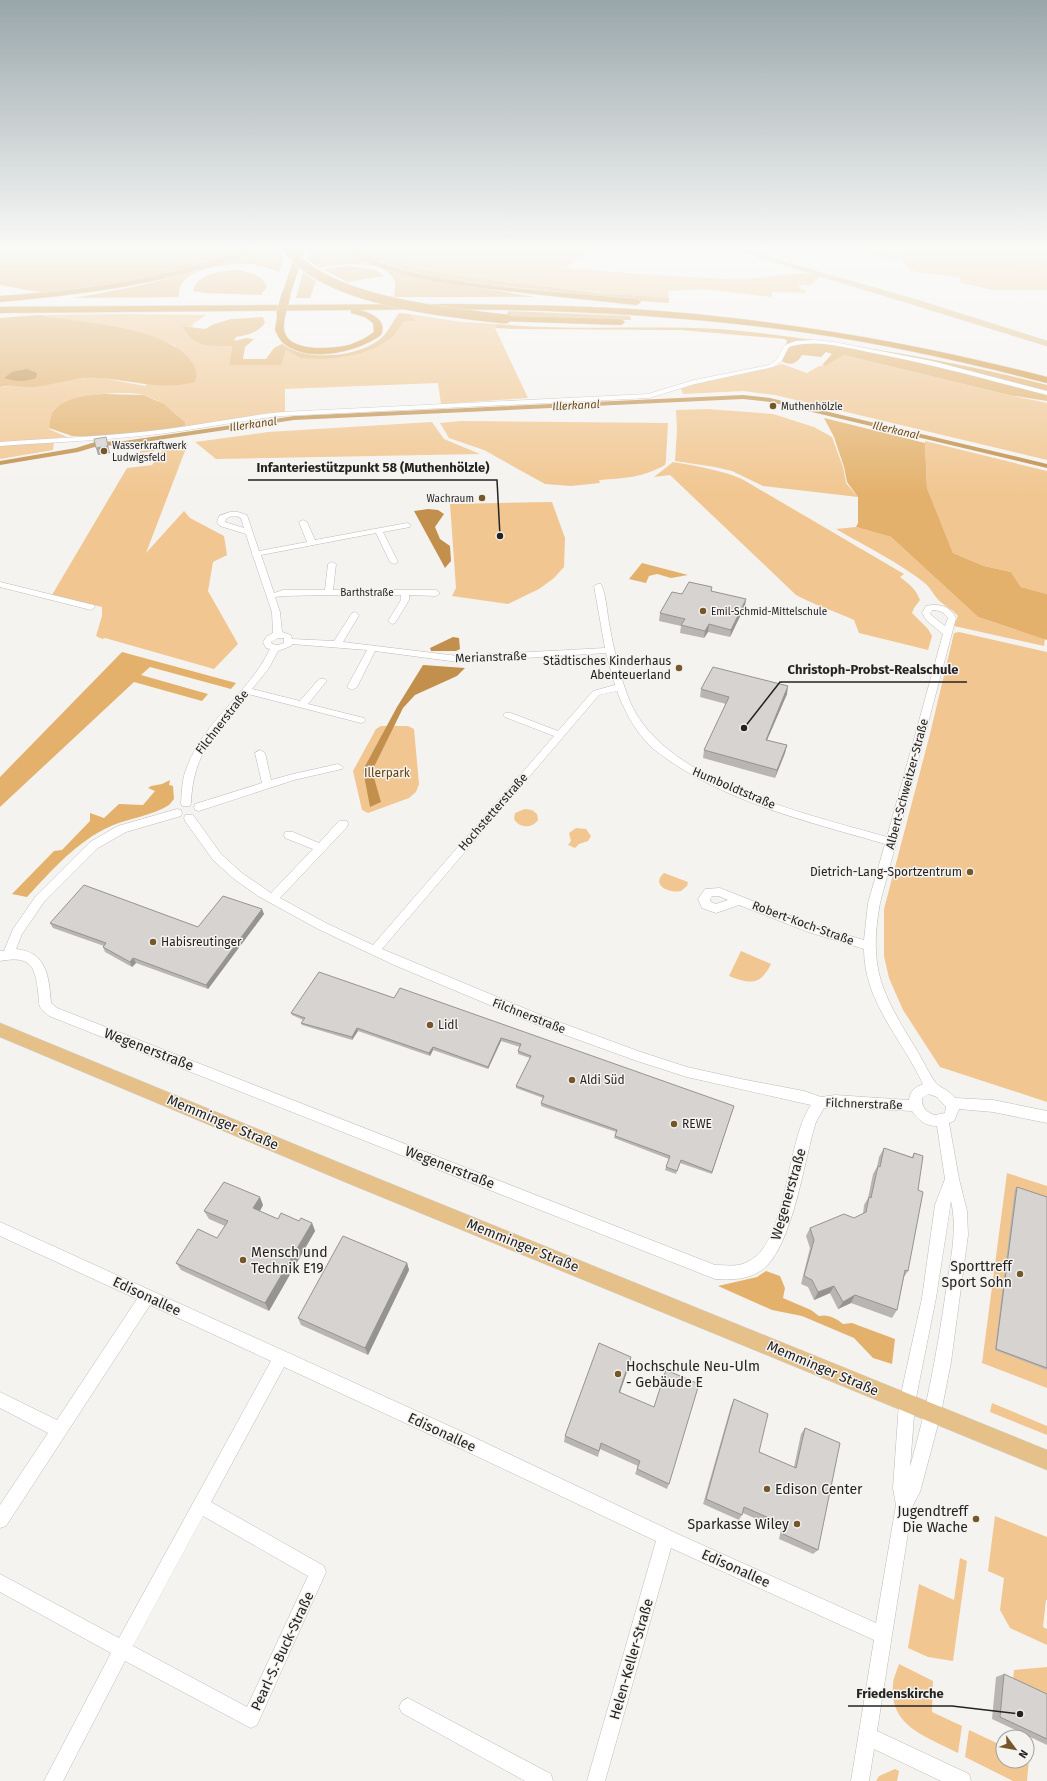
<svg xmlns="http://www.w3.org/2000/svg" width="1047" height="1781" font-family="'Fira Sans',sans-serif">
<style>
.green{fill:#f1c690}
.forest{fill:#e4b16c}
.water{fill:#c2904c}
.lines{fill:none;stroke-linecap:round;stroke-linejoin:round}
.canal{fill:#c2904c;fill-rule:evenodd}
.minor-casing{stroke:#bebbb9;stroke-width:1}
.major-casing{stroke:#cfcfce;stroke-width:1}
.highway-casing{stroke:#cfcfce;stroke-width:1}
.minor{fill:#fff;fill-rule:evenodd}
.major{fill:#e5c089;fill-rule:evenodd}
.highway{fill:#d4963b;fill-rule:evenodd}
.highway-bridge-casing{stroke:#cfcfce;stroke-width:10;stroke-linecap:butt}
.highway-bridge{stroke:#d4963b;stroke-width:9}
.wall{fill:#b8b5b3}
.shaded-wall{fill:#969492}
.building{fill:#d6d3d0;stroke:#969492}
.poi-dot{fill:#76572c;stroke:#f5f3f0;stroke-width:1.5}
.labels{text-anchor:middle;stroke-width:3;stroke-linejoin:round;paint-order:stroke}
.far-poi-label{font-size:10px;fill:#242322;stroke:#f5f3f0;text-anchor:start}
.far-street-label{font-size:10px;fill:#242322;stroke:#f5f3f0}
.far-water-label{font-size:11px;font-style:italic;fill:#704d1a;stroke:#f5f3f0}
.street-label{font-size:12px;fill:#242322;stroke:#f5f3f0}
.poi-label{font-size:12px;fill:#242322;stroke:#f5f3f0;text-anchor:start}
.park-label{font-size:12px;fill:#64420b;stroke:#f5f3f0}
.near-street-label{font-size:14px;fill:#242322;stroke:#f5f3f0}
.near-poi-label{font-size:14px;fill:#242322;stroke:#f5f3f0;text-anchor:start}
.leader{fill:none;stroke:#242322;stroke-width:1.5}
.callout-dot{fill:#242322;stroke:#f5f3f0;stroke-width:1.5}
.callout-label{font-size:13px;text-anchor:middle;font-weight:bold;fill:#242322;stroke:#f5f3f0;stroke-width:3;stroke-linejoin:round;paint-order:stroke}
</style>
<rect width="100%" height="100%" fill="#f5f3f0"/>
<g class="green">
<path d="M359 246H599L565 268C625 272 685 279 745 279 770 278 797 270 821 276L809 286 803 284 798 288 805 290V293L772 292 771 297 703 289 668 291 669 298H659C603 293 547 288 491 280 449 275 396 270 359 246Z"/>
<path d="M840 246H889L900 261Z"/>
<path d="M892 246H1047V290H993L961 283 959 277 910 271Z"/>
<path d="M122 314 206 315 194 323 192 327 184 326 213 346H232L229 365H280L286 350 300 358H337L359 354 376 348 394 336 404 322 416 321 410 314 461 322 498 324 495 328 528 398 441 404 438 383 285 389V412L185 427V422C173 411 161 400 144 395 125 390 62 394 52 413 50 417 50 424 49 429L67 437 0 443V387L97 377 145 386 176 346C133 326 85 324 38 315Z"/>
<path d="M844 355 1009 395 1047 403V460L775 395 743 391 683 394 681 389 686 385 773 367 782 364 807 373 819 366H825Z"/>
<path d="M708 409 773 414 814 427 832 437 843 467 846 483 858 497 763 486 732 471 715 467 675 461 677 430 676 410Z"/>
<path d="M461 421 668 423 666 460 665 465C642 478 624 478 599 480L600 483 571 486 545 484 484 450 449 438 440 423Z"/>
<path d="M432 422 444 439 480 454 216 459 195 442 268 432Z"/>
<path d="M54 441 53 450 0 459V445Z"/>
<path d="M925 441 1047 471V594L1021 587 1011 572 984 566 953 553 927 488Z"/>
<path d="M188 443 146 553 184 511 190 518 224 536 227 555 213 562 208 591 238 644 214 669 105 638 102 639 96 636 102 616V607L52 595 127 468 152 465 163 450 140 453V451Z"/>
<path d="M673 462C697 466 720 470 742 479L904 574 900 577C909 584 916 589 920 600L914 608 912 613 928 629 932 636 928 650 859 633 854 620C835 611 814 605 796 595L670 475 654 477Z"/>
<path d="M552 502 565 538 564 567 554 578 539 589 508 604 452 596 456 588 450 504Z"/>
<path d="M856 527 891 537 978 617 1045 639 1044 646 954 626 958 616C953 610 948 608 942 603 935 598 932 590 926 584 900 563 865 546 836 529Z"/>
<path d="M959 632 1047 652V1102L940 1067 903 1010 889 978 884 956V909L930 734 954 633Z"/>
<path d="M381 726H408L414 729 419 784 416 792 409 798 368 813 362 810 353 771 376 729Z"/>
<path d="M525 809 532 810 537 814 538 820C532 829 519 828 514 819L515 813Z"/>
<path d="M576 828 586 829 591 836 588 841 579 844 575 848 568 845 571 841 569 833Z"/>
<path d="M664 873 688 882 687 886 681 891C670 894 650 885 664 873Z"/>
<path d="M741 951 771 964C760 986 750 984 729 976Z"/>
<path d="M1007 1173 1047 1186V1388L982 1363Z"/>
<path d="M992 1403 1047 1426V1435L990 1412Z"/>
<path d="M995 1516 1047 1537V1600H1046L1043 1627 1047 1629V1645L1010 1628 1000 1610 1004 1578 988 1571Z"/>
<path d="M960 1558 967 1561 953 1661 928 1657 908 1648 919 1584 954 1600Z"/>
<path d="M899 1664 933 1681 932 1712 962 1726 958 1753C928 1737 889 1727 893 1685 893 1678 897 1671 899 1664Z"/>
<path d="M1047 1667V1694L1013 1679 1014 1670Z"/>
<path d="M969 1730 1003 1746V1761H1027V1758L1029 1759 1027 1781H1013L965 1757Z"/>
<path d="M895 1769 899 1771 897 1781H876L879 1776Z"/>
</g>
<g class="forest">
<path d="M0 246H253C204 267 152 278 100 286 86 288 71 291 57 292 38 294 19 288 0 285Z"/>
<path d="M266 246H273L284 257 279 272C269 268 259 265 249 264 227 263 175 268 179 297L73 298C138 287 206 273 266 246Z"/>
<path d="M309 246H332L373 266 400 274 535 297H394C394 293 396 286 395 282 389 259 336 263 320 268L307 259Z"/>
<path d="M346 246H359L389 260 419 269 459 276 598 293 669 298V303C629 301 589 295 549 291 482 284 405 279 346 246Z"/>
<path d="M349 266 376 270 384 276 347 282 323 269Z"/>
<path d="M237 270C250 273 262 274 267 287L261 295 206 293 193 291C197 273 222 271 237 270Z"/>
<path d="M303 273 316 281 310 298H296Z"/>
<path d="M508 311 630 316 631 320 506 317Z"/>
<path d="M399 313 410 314 416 321 404 322 394 336 376 348 359 354 337 358 320 359 300 358 286 350 281 365H229L232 346C211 346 192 348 183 326L205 329 214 324 231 319 263 317 265 323C257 333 248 335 236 337L234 341 246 338 254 339 245 347 243 359H266L274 348 282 344C287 347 293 351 299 352 323 359 359 355 379 340 388 333 392 322 399 313Z"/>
<path d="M38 315C77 323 183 326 196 371 197 374 196 379 195 382 160 391 132 380 98 378 76 376 55 385 34 387 23 387 10 384 0 387V318Z"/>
<path d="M498 324C571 331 646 325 719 329 758 332 797 338 836 343 907 354 978 367 1047 385V401L1009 395 844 355 825 366 822 365 832 354 826 352 821 357 802 355C797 364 790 366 782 361L787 341 785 339 681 330 513 329 495 328Z"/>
<path d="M104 394 144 395 164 404 185 422V427L124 437 72 436 49 428C50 424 50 417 52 413 61 398 88 395 104 394Z"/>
<path d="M824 418 925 443 927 488 953 553 984 566 1011 572 1021 587 1047 594V640L978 617 891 537 856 527 858 523V497L847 482 844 467 834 437Z"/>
<path d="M642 563 688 575 671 578 657 574 649 576 646 583 629 579Z"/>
<path d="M122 652 236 683 231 689 150 667 141 675 208 694 202 701 134 682 0 807V777Z"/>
<path d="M170 780 169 785 173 786 174 799 169 805C152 816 129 818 111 826 77 841 52 870 27 897L12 894 54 851 62 850 90 821V813L104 818 119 804 143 805 155 791 148 788 151 786 162 784Z"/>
<path d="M766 1271 780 1276 785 1288 783 1298 811 1310 819 1316C828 1314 836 1318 843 1324L852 1323 895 1339 892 1364 873 1358 854 1338 802 1316 772 1310 718 1286 757 1277Z"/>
</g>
<g class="water">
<path d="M27 369 37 373 36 378C25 382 16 382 4 378L12 372Z"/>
<path d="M428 509 438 510 444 514 435 527 440 539 450 546 451 561 445 568 414 511Z"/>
<path d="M453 637 459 638 460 649 456 651H431L430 648Z"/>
<path d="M423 665 465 668 457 676 415 695 403 708 372 771 381 802 370 807 363 770 397 707Z"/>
</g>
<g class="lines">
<path class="canal" d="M743 395 770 398 1047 464V468L770 402 743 399 294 420 124 445 98 446 78 452 0 465V461L76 448 95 442 124 441 294 416Z"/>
<defs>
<g id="minor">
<path d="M814 340 834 342 932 361 1047 391V395C987 380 929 363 868 352 842 347 815 339 789 347L781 362 773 367 695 384 649 398 282 416C243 420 206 428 167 433 112 440 56 442 0 446V442C56 438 112 436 167 429 206 424 243 416 282 412L648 394 694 380 769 365 776 360 785 345 796 341Z"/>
<path d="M230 512H238L247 515 259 551 307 542 299 522 303 520 307 522 315 540 407 523 411 525 410 527 383 532 398 562 394 564 390 562 376 533 261 555 274 593 283 590H325L328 564 332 562 336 564 333 590H436L440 593 436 596 409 595V600L395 623 392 624 388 621 401 600V595H329L283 596 275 597 280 612 282 632 291 635 292 639 334 641 352 613 355 612 359 615 343 642 458 656 605 648 594 586 598 584H601C606 595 607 611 609 623 614 650 620 678 631 704 667 783 810 815 887 837L943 634 927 621 922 613 926 606C939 603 950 606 956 618L880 903C868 970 882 993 916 1049 922 1058 930 1076 936 1083 939 1087 949 1090 955 1098L993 1100 1047 1111V1123L993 1112 959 1109 954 1121 949 1123 959 1179 967 1211 968 1235 951 1362 941 1413 920 1492 912 1507 877 1731 969 1774 971 1781H941L874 1749 869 1781H851L874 1640 671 1548 605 1781H587L656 1541 455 1446 284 1367 211 1502 324 1566 326 1572 257 1725 251 1728 245 1725 125 1661 63 1781H44L111 1653 0 1592V1574L119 1638 271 1361 150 1305 6 1526 0 1528V1505L48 1433 0 1408V1392L57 1420 137 1299 0 1236V1222L467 1434 680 1535 876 1623 896 1505 893 1488 899 1403 922 1298 935 1205 945 1179 937 1126C926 1126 918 1120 912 1111L835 1107 824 1108 816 1122C804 1159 793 1247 762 1270 748 1280 731 1280 715 1279L49 1016C46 1013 42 1010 40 1007 38 1002 39 996 38 991 35 963 28 956 0 961V951H4L13 929 36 896 90 842 118 826 177 809 181 810 182 813 181 816 126 832 98 848 44 902 22 934 16 949C47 952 49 977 51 1003L57 1008 715 1265C725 1265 736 1267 745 1263 789 1246 785 1141 811 1105L687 1077 637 1061 535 1024 394 965 318 929 258 896 234 879 213 860 185 821 184 818 185 815H193L221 854 242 873 271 893 313 849 285 838 284 835 285 832H293L319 843 339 821H347L348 824 347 827 280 898 326 923 373 945 554 736 505 717 503 715 505 713H511L558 731 593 691 615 685 606 653 458 662 375 651 357 687 352 690 347 687 367 650 292 644 291 646 278 651 269 668 252 689 300 701 319 679H325L327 681 325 683 308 704 364 718 366 720 364 722 361 723 248 694C217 731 193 752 191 803L190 806H182L181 803C182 791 182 778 187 767 204 721 249 693 270 649L266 648 263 642 267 636 273 633 272 612 253 556 251 554 252 553 246 534 220 526 217 522 219 516ZM236 516 241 518 244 528 225 522 226 519 231 516ZM932 610C939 610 944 612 948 618L945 626 931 615 930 613ZM278 638H284V643L278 645 272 644 271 642ZM617 691C624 710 634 729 649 745 662 757 679 767 694 776 753 809 820 825 885 844L868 903 864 940 816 926 720 888 705 889 698 899 702 908 716 913 739 905 808 932 864 949C864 1002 902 1039 923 1084 915 1087 910 1091 909 1100L835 1095 821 1097 804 1091 741 1079 687 1067 638 1051 543 1016 382 949 599 695ZM712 896H719L728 900 716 904 711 902 710 899ZM929 1094 937 1097 946 1107 945 1113 935 1115C927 1113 921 1107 922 1098ZM951 1201C958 1231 950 1261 946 1291 937 1352 927 1408 910 1467L915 1403 936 1298ZM203 1516 308 1576 247 1707 133 1646Z"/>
<path d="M0 582 94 605 95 607 91 610 0 587Z"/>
<path d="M260 750 265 753 271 780 293 774 338 764 343 767 342 769 294 780 199 811 195 810 194 807 195 804 262 783 255 753Z"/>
<path d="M408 1698 551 1774 553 1781H525L402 1713 399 1707 402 1701Z"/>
</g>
<g id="major">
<path d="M729 246H738L774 259 914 299 1047 341V346L908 303 770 261 730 247Z"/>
<path d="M0 1023 357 1170 1047 1450V1470L345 1182 0 1037Z"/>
</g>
<g id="highway">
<path d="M252 246H262C255 253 233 259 223 263 150 286 76 295 0 302V296C86 290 171 279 252 246Z"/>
<path d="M298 246H306L290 295 286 298 283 297 282 295Z"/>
<path d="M337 246C351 245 366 256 379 262 392 267 406 271 420 274 491 289 565 292 637 299L641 302 637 305C591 300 546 296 500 290 454 285 407 280 363 261 355 257 344 253 337 246Z"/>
<path d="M455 304C528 305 600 306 672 312 799 323 924 345 1047 377V383C977 365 907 349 835 337 677 312 518 307 358 310 370 312 388 320 381 335 358 352 308 364 283 343 280 340 277 334 275 330L278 312 281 311 285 314C285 319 283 325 284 330 288 353 332 349 349 345 358 342 366 338 374 332L373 323 365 317 351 313V310L0 313V307Z"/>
<path d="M506 316 621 319 625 322 621 325 503 321 502 319Z"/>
</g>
</defs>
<use href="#minor" class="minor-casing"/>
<use href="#major" class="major-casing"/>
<use href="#highway" class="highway-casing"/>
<use href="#minor" class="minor"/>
<use href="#major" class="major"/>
<use href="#highway" class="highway"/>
<defs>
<g id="highway-bridge">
<path d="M285 246C290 252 296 259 302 264 347 302 448 313 506 319"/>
<path d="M281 314 286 295"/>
</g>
</defs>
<use href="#highway-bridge" class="highway-bridge-casing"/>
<use href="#highway-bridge" class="highway-bridge"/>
</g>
<g class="wall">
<path d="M712 591 745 606 730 637 708 632 704 638 680 633 681 626 659 621 660 613 682 594Z"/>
<path d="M701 689 787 694 767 740 787 745 785 753 775 778 703 758 704 750 726 704 700 697Z"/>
<path d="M264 914 208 989 136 963 132 967 105 952 103 947 104 946 53 928 50 923 198 927Z"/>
<path d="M394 998 734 1106 712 1174 680 1163 676 1174 665 1170 669 1159 614 1138 616 1132 541 1106V1103L543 1098 516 1088V1086L530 1058 518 1054V1051L520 1047 501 1041 488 1069 433 1050 430 1056 358 1031 352 1040 302 1025 301 1023 303 1020 292 1015 291 1013Z"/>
<path d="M884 1148 912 1157 914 1153 918 1190 908 1271 904 1277 897 1310 892 1318 851 1303 838 1309 830 1293 814 1300 808 1287 801 1284 810 1248 806 1236 810 1228 854 1218 863 1214 864 1205 868 1198 873 1174 877 1167 879 1157Z"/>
<path d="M1017 1187 1047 1197V1370L995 1350 1015 1189Z"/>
<path d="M263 1205 260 1211 278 1219 299 1221 312 1223 315 1231 269 1311 181 1270 176 1263 217 1238 225 1226 209 1219 204 1211Z"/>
<path d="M407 1263 409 1270 368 1355 301 1325 298 1318Z"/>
<path d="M630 1363 620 1392 669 1484 667 1489 635 1474 638 1466 600 1449 598 1457 564 1442 565 1436Z"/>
<path d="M734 1399 759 1452 794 1467 801 1434 805 1428 818 1550 813 1554 779 1539 781 1530 743 1513 742 1515 739 1520 703 1504 731 1406Z"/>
<path d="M1004 1674 1047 1694V1745L992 1719 996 1677Z"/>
</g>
<g class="shaded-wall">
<path d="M106 437 110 453 98 455 96 448Z"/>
<path d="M746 599 745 606 730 637 731 630Z"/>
<path d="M709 624 708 632 704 638 705 631Z"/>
<path d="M788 686 787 694 764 747 766 740Z"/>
<path d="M787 745 785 753 775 778 777 770Z"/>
<path d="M262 909 264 914 208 989 206 985Z"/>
<path d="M133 958 136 963 132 967 130 962Z"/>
<path d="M357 1028 358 1031 352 1040V1037Z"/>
<path d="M501 1038V1041L488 1069V1067Z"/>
<path d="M433 1047V1050L430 1056 429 1053Z"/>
<path d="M260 1197 263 1205 257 1216 253 1208Z"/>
<path d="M312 1223 315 1231 269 1311 265 1303Z"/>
<path d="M407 1263 409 1270 368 1355 365 1348Z"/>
<path d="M834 1286 830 1293 814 1300 818 1292Z"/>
<path d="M855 1295 851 1303 838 1309 843 1302Z"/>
<path d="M631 1357 630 1363 618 1398 619 1392Z"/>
</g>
<g class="building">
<path d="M106 437 108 446 96 448 94 439Z"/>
<path d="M689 582 712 587 711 591 746 599 731 630 709 624 705 631 681 625 685 619 660 613 672 592 682 594Z"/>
<path d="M713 667 788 686 766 740 787 745 777 770 704 750 729 697 701 689Z"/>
<path d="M84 885 198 927 223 896 262 909 206 985 133 958 130 962 103 947 106 943 50 923Z"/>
<path d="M319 972 394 998 400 988 734 1106 712 1172 681 1160 677 1171 666 1167 670 1156 615 1136 617 1130 541 1103 544 1096 516 1086 531 1056 518 1051 521 1044 501 1038 488 1067 433 1047 429 1053 357 1028 352 1037 301 1023 305 1018 291 1013Z"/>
<path d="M884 1148 913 1158 914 1153 923 1156 918 1190 923 1192 908 1271 905 1270 897 1310 855 1295 843 1302 834 1286 818 1292 812 1280 804 1276 814 1240 810 1228 844 1214 854 1218 866 1212 869 1197 871 1198 878 1166 880 1167Z"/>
<path d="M224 1182 260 1197 253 1208 278 1219 281 1213 299 1221 301 1218 312 1223 265 1303 176 1263 198 1229 217 1238 228 1221 204 1211Z"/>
<path d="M1017 1187 1047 1197V1368L996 1349Z"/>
<path d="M343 1236 407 1263 365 1348 298 1318Z"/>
<path d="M599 1343 631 1357 619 1392 654 1407 666 1370 699 1384 669 1484 637 1469 640 1461 601 1443 599 1451 565 1436Z"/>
<path d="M734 1399 768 1414 759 1452 796 1468 805 1428 840 1443 818 1550 783 1534 785 1525 744 1507 742 1515 706 1499Z"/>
<path d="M1004 1674 1047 1694V1739L1000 1717Z"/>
</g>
<linearGradient id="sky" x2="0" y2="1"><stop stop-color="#99a6aa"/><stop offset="0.5" stop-color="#fafaf8"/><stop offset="1" stop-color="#fafaf8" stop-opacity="0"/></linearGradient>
<rect width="1047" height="495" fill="url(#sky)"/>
<g class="poi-dot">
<circle cx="773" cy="406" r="4"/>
<circle cx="104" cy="451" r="4"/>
<circle cx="482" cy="498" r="4"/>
<circle cx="703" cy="611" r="4"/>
<circle cx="679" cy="668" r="4"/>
<circle cx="970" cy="872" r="4"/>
<circle cx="153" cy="942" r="4"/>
<circle cx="430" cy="1025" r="4"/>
<circle cx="572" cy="1080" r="4"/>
<circle cx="674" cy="1124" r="4"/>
<circle cx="243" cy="1260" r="4"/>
<circle cx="1020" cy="1274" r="4"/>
<circle cx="618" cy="1374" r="4"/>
<circle cx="767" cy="1489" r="4"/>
<circle cx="976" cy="1519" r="4"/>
<circle cx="797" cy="1524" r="4"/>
</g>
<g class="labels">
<g class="far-poi-label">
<text x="781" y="410">Muthenhölzle</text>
<text x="112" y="449">Wasserkraftwerk<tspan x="112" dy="12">Ludwigsfeld</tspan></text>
<text x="474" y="502" text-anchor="end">Wachraum</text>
<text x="711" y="615">Emil-Schmid-Mittelschule</text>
</g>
<g class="far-street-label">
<text x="367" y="596">Barthstraße</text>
</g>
<g class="far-water-label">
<text transform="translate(576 405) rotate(-3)" y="4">Illerkanal</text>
<text transform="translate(253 424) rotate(-8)" y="4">Illerkanal</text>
<text transform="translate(896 430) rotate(13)" y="4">Illerkanal</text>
</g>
<g class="street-label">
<text transform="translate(491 657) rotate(-2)" y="4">Merianstraße</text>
<text transform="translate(222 722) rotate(-52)" y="4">Filchnerstraße</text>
<text transform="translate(907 784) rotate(-75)" y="4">Albert-Schweitzer-Straße</text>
<text transform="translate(734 788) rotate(23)" y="4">Humboldtstraße</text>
<text transform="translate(493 812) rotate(-49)" y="4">Hochstetterstraße</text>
<text transform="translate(803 923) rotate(20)" y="4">Robert-Koch-Straße</text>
<text transform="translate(529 1016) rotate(21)" y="4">Filchnerstraße</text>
<text transform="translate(864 1104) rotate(2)" y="4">Filchnerstraße</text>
</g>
<g class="poi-label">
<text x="671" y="665" text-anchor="end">Städtisches Kinderhaus<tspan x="671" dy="14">Abenteuerland</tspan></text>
<text x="962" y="876" text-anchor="end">Dietrich-Lang-Sportzentrum</text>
<text x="161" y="946">Habisreutinger</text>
<text x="438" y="1029">Lidl</text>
<text x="580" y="1084">Aldi Süd</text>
<text x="682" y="1128">REWE</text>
</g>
<g class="park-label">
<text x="387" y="777">Illerpark</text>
</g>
<g class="near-street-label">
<text transform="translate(149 1049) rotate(21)" y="5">Wegenerstraße</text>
<text transform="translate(223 1122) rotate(23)" y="5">Memminger Straße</text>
<text transform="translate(450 1167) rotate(21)" y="5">Wegenerstraße</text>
<text transform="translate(788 1194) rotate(-74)" y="5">Wegenerstraße</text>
<text transform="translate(523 1245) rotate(22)" y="5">Memminger Straße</text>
<text transform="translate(147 1296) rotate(25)" y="5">Edisonallee</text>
<text transform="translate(823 1368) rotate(23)" y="5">Memminger Straße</text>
<text transform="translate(442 1432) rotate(25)" y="5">Edisonallee</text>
<text transform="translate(736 1568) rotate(24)" y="5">Edisonallee</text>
<text transform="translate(282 1651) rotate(-65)" y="5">Pearl-S.-Buck-Straße</text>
<text transform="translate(631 1659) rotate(-74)" y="5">Helen-Keller-Straße</text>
</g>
<g class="near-poi-label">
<text x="251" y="1257">Mensch und<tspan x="251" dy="16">Technik E19</tspan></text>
<text x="1012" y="1271" text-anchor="end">Sporttreff<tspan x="1012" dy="16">Sport Sohn</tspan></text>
<text x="626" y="1371">Hochschule Neu-Ulm<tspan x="626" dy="16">- Gebäude E</tspan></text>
<text x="775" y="1494">Edison Center</text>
<text x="968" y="1516" text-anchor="end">Jugendtreff<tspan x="968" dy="16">Die Wache</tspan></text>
<text x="789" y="1529" text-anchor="end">Sparkasse Wiley</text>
</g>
</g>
<path class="leader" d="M500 536L497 480H248M744 728L780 682H967M1020 1714L952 1706H848"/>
<g class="callout-dot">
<circle cx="500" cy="536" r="4"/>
<circle cx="744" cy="728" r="4"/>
<circle cx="1020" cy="1714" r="4"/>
</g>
<g class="callout-label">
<text x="373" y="472">Infanteriestützpunkt 58 (Muthenhölzle)</text>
<text x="873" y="674">Christoph-Probst-Realschule</text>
<text x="900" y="1698">Friedenskirche</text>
</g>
<g transform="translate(1015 1749) rotate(122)"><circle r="19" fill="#f5f3f0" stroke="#a1a09e"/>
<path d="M0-3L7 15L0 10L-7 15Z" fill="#76572c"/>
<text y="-6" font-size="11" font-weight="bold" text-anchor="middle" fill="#242322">N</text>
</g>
</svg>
